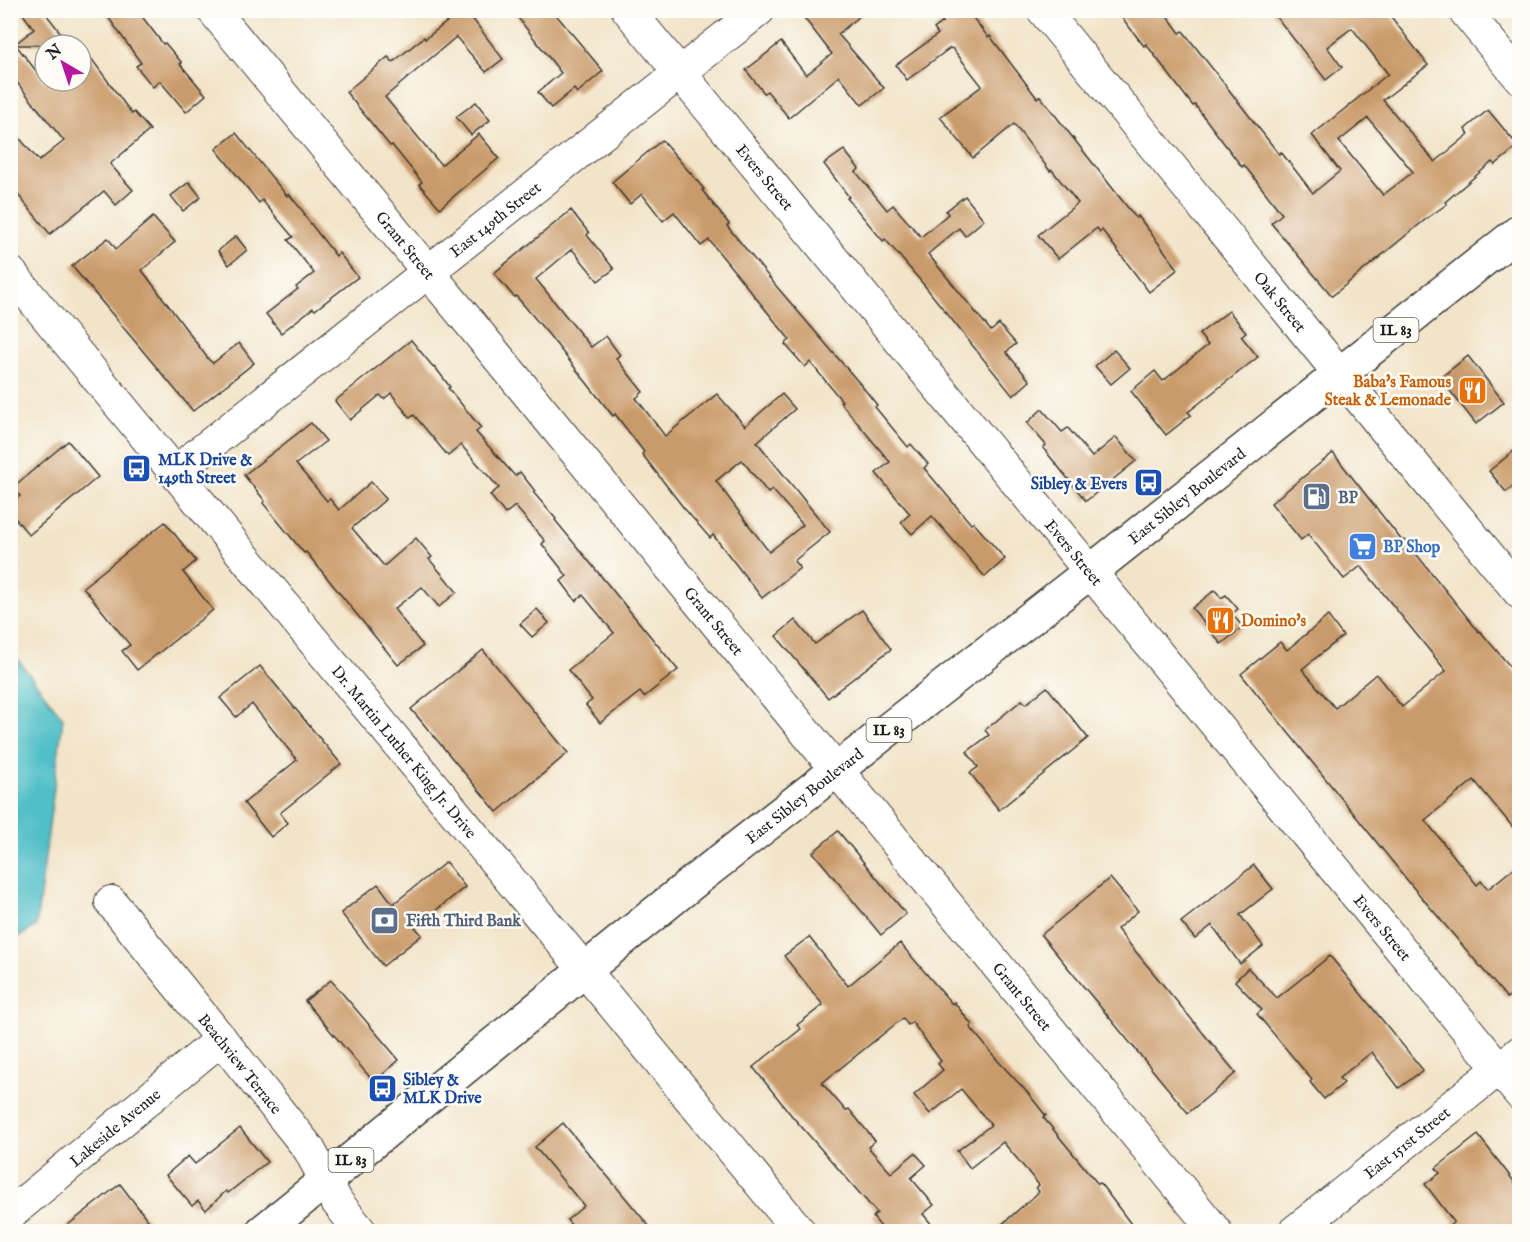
<svg xmlns="http://www.w3.org/2000/svg" width="1530" height="1242" font-family="'IM FELL English',serif">
<style>
.water{fill:#51bfc8;stroke:#366e72;stroke-width:1.5}
.building{fill:#ca9b6b;fill-rule:evenodd}
.lines{fill:none;stroke-linecap:round;stroke-linejoin:round}
.minor-casing{stroke:#3c3a36;stroke-width:34}
.major-casing{stroke:#3c3a36;stroke-width:36}
.minor{stroke:#fff;stroke-width:32}
.major{stroke:#fff;stroke-width:33}
.labels{text-anchor:middle;stroke-width:5;stroke-linejoin:round;paint-order:stroke}
.shield{fill:#fdfcf7;stroke:#605f5e;stroke-width:1.5}
.shield-label{font-size:15px;font-weight:bold;fill:#1c1c1c}
.street-label{font-size:16px;fill:#1c1c1c;stroke:#fdfcf7}
.food-label{font-size:16px;font-weight:bold;fill:#c56008;stroke:#fdfcf7;text-anchor:end}
.transit-label{font-size:16px;font-weight:bold;fill:#164399;stroke:#fdfcf7;text-anchor:start}
.service-label{font-size:16px;font-weight:bold;fill:#4e5e75;stroke:#fdfcf7;text-anchor:start}
.shop-label{font-size:16px;font-weight:bold;fill:#366cbe;stroke:#fdfcf7;text-anchor:start}
</style>
<rect width="100%" height="100%" fill="#fdfcf7"/>
<filter id="ink" filterUnits="userSpaceOnUse"><feTurbulence type="fractalNoise" baseFrequency=".0167" numOctaves="2"/><feDisplacementMap in="SourceGraphic" scale="12" xChannelSelector="R" yChannelSelector="G"/><feConvolveMatrix kernelMatrix="1 2 1 2 8 2 1 2 1" color-interpolation-filters="sRGB"/></filter>
<filter id="wash" filterUnits="userSpaceOnUse"><feTurbulence type="fractalNoise" baseFrequency=".008" numOctaves="4" result="noise"/><feDisplacementMap in="SourceGraphic" scale="24" xChannelSelector="R" yChannelSelector="G"/><feGaussianBlur stdDeviation="1.35" result="paint"/><feColorMatrix in="noise" values="0 0 0 0 0 0 0 0 0 0 0 0 0 0 0 0 0 1.4 0 .05"/><feComposite in="paint" operator="in"/></filter>
<g filter="url(#wash)">
<rect width="100%" height="100%" fill="#f2e4c9"/>
<path class="water" d="M11 651 63 718 36 926 11 942Z"/>
<g id="blocks">
<g class="building">
<path d="M20 10H43L70 45H16L44 81H81V66L91 58 132 114 134 112 150 130 110 164 133 190 116 205 104 191 50 234 10 185V127L39 161 64 141 10 74V38L15 44 34 29Z"/>
<path d="M103 10H137L163 44 165 43 182 63 180 64 206 95 186 112 160 81 153 87 136 66 141 63Z"/>
<path d="M462 10H466L503 59 486 72 456 37 385 97 441 165 479 134 499 158 440 208 419 184 422 182 392 145 390 146 346 92 388 57 393 62 424 37 425 39Z"/>
<path d="M512 10H552L603 71 577 93 574 89 551 108 538 92 561 73Z"/>
<path d="M798 10H867L838 34 884 88 862 105 839 76 789 118 767 91 764 93 746 70 781 42 806 75 832 54Z"/>
<path d="M935 10H967L988 37 990 36 1037 98 1040 96 1136 218 1138 216 1178 269 1149 292 1102 230 1100 232 1097 228 1058 259 1038 235 1078 203 1052 170 1050 171 1014 124 973 158 940 117 982 86 953 49 950 48 907 80 896 65 938 34 934 29 943 22Z"/>
<path d="M1116 10H1163L1180 33 1183 31 1279 154 1281 152 1313 193 1340 171 1312 135 1388 74 1352 28 1327 47 1342 67 1326 80 1271 10H1386L1428 65 1383 100 1435 162 1469 134 1465 129 1488 110 1518 146 1495 165 1492 162 1445 202 1447 204 1426 219 1332 296 1271 223 1282 214 1244 165 1242 167 1195 105 1193 106 1146 44 1144 46ZM1368 118 1413 172 1383 195 1339 141Z"/>
<path d="M476 102 490 120 471 135 456 117Z"/>
<path d="M236 133 287 196 289 194 305 214 304 215 336 256 339 253 358 277 315 310 313 308 281 333 266 314 298 289 296 287 314 273 288 240 293 237 262 200 259 203 216 149Z"/>
<path d="M662 140 704 189 702 190 729 224 727 226 777 287 861 385 877 405 875 407 908 447 911 444 928 464 924 468 971 524 973 522 1005 559 985 577 932 516 912 534 901 522 910 514 876 473 890 462 840 402 842 401 810 362 805 367 785 344 790 340 709 240 701 246 674 212 663 221 642 194 630 204 612 182Z"/>
<path d="M844 150 859 169 856 172 887 210 893 205 921 237 948 214 946 211 965 196 984 220 965 236 959 228 928 254 991 331 999 324 1016 344 1006 352 1030 381 1013 396 924 285 885 239 883 241 847 198 849 197 824 164Z"/>
<path d="M189 182 201 197 183 211 171 196Z"/>
<path d="M571 210 589 233 587 235 614 269 598 281 572 249 536 279 591 347 606 336 620 355 616 358 643 392 636 398 665 436 717 394 745 426 782 394 795 409 757 442 830 532 794 561 800 568 762 598 713 535 710 538 683 507 642 454 644 452 615 414 613 416 549 335 516 296 514 297 494 273ZM742 460 768 493 772 489 803 525 769 552 716 481Z"/>
<path d="M153 217 175 242 142 270 209 360 213 363 239 343 254 363 193 411 72 266 108 238 116 249Z"/>
<path d="M236 236 247 250 229 265 218 251Z"/>
<path d="M1229 311 1246 332 1241 336 1258 357 1188 412 1191 415 1166 435 1131 391 1155 371 1163 381 1208 345 1199 334Z"/>
<path d="M411 340 434 368 435 367 450 387 448 388 481 428 476 432 515 476 520 472 535 491 533 492 556 519 555 520 678 670 644 697 640 692 600 723 586 705 592 700 568 670 614 633 583 595 576 601 561 581 567 576 542 544 545 541 515 506 505 514 490 495 499 488 461 445 448 456 414 415 410 418 391 393 384 399 380 395 350 420 335 401Z"/>
<path d="M1114 350 1130 368 1111 384 1095 366Z"/>
<path d="M1468 356 1504 402 1476 424 1440 378Z"/>
<path d="M1042 409 1062 432 1068 428 1092 457 1116 437 1136 461 1086 501 1043 448 1046 445 1027 423Z"/>
<path d="M311 423 326 441 296 464 327 501 330 499 339 510 371 482 386 499 352 528 384 566 416 538 432 557 429 559 457 592 439 607 422 587 394 609 423 646 398 665 306 552 304 553 263 503 265 501 244 475Z"/>
<path d="M68 441 98 477 29 535 10 512V504L20 496 13 487Z"/>
<path d="M1520 446V481L1506 492 1489 471Z"/>
<path d="M1333 453 1403 542 1405 540 1479 632 1480 631 1520 678V836L1474 780 1425 820 1477 885 1481 881 1488 889 1520 863V987L1507 998 1412 886 1241 674 1280 642 1287 650 1328 616 1343 636 1302 669 1335 708 1376 674 1402 707 1446 671 1361 566 1344 579 1308 534 1301 540 1271 503Z"/>
<path d="M165 522 196 561 183 572 213 610 137 670 122 651 130 645 83 587Z"/>
<path d="M1215 590 1221 598 1226 595 1238 609 1232 614 1243 627 1221 644 1192 608Z"/>
<path d="M537 609 549 623 532 637 520 624Z"/>
<path d="M862 610 891 649 828 698 776 636 795 620 815 644Z"/>
<path d="M483 650 568 753 497 812 411 709Z"/>
<path d="M260 666 341 764 280 813 288 823 271 837 244 803 297 760 252 704 236 717 220 698Z"/>
<path d="M1047 687 1088 738 999 810 970 773 978 767 967 752 989 735 985 730 1022 700 1026 704Z"/>
<path d="M838 831 906 914 881 935 813 852Z"/>
<path d="M446 862 465 887 415 927 422 935 383 966 341 913 378 884 393 904Z"/>
<path d="M1254 865 1273 889 1240 915 1263 946 1240 964 1212 925 1195 939 1181 922Z"/>
<path d="M1110 878 1138 911 1117 929 1236 1073 1188 1113 1041 935Z"/>
<path d="M809 937 848 986 900 943 952 1004 954 1002 972 1025 970 1027 999 1062 1027 1092 1046 1116 1043 1117 1098 1184 1100 1183 1137 1232H993L1039 1192 1036 1188 1039 1185 1003 1142 970 1168 957 1151 991 1125 961 1089 930 1114 914 1095 943 1070 938 1064 941 1061 912 1022 908 1025 903 1018 822 1083 846 1111 849 1109 875 1141 868 1147 891 1173 915 1153 926 1165 911 1178 934 1205 923 1214 938 1232H885L873 1217 877 1213 792 1116 753 1067 801 1029 797 1025 823 1005 784 956Z"/>
<path d="M1330 956 1423 1070 1399 1088 1372 1052 1339 1078 1344 1083 1324 1099 1310 1082 1312 1080 1257 1014 1262 1010 1235 981 1248 968 1277 998Z"/>
<path d="M331 980 399 1060 374 1082 305 1001Z"/>
<path d="M563 1123 654 1232H577L567 1220 584 1206 535 1147Z"/>
<path d="M240 1128 267 1162 228 1193 226 1191 206 1210 198 1201 192 1206 166 1175 188 1156 195 1164Z"/>
<path d="M1478 1135 1520 1189V1232H1442L1454 1222 1425 1184 1440 1173 1436 1168Z"/>
<path d="M120 1184 157 1232H59Z"/>
</g>
</g>
</g>
<g filter="url(#ink)">
<use href="#blocks" fill-opacity="0" stroke="#3c3a36" stroke-width="1.5"/>
<g class="lines">
<defs>
<g id="minor">
<path id="s1" d="M213 10 1216 1232"/>
<path id="s2" d="M628 10 1520 1094"/>
<path id="s3" d="M1043 10C1202 204 1359 400 1520 593"/>
<path d="M1464 10 1520 78"/>
<path id="s4" d="M10 272 800 1232"/>
<path id="s5" d="M175 472 759 10"/>
<path id="s6" d="M111 902 309 1149 337 1202 361 1232"/>
<path id="s7" d="M10 1214 221 1039"/>
<path id="s8" d="M1294 1232 1520 1052"/>
</g>
<g id="major">
<path id="s9" d="M262 1232 697 879 1090 572 1520 231"/>
</g>
</defs>
<use href="#minor" class="minor-casing"/>
<use href="#major" class="major-casing"/>
<use href="#minor" class="minor"/>
<use href="#major" class="major"/>
</g>
</g>
<defs>
<symbol id="restaurant-square" viewBox="-11 -11 22 22"><rect x="-9" y="-9" width="18" height="18" rx="4" fill="#e8710a" stroke="#fdfcf7"/><path d="M-5-6h1v4h1v-4h1v4h1v-4h1v5L-1.5 .5V6h-2V.5L-5-1ZM5-6V6H3V1.5H1.5Q1.5-4 5-6Z" fill="#fff"/></symbol>
<symbol id="bus-square" viewBox="-11 -11 22 22"><rect x="-9" y="-9" width="18" height="18" rx="4" fill="#1a4fb4" stroke="#fdfcf7"/><path d="M-5-6H5V4H4V6H2V4H-2V6H-4V4H-5ZM-3.5-4V0h7V-4ZM-3.5 1.2v1.5H-2V1.2ZM2 1.2v1.5H3.5V1.2Z" fill="#fff"/></symbol>
<symbol id="fuel-square" viewBox="-11 -11 22 22"><rect x="-9" y="-9" width="18" height="18" rx="4" fill="#5c6f8a" stroke="#fdfcf7"/><path d="M-5.5-6h7V0h2V4h1.3V-2.5L3-4.5l.8-.8L6-3V5H2.5V1h-1V6h-7ZM-4.2-4.7v3.2H.2V-4.7Z" fill="#fff"/></symbol>
<symbol id="supermarket-square" viewBox="-11 -11 22 22"><rect x="-9" y="-9" width="18" height="18" rx="4" fill="#3f7fe0" stroke="#fdfcf7"/><path d="M-6-5.5h2.5l.6 2H6L4.5 2H-2.5L-4.4-4H-6ZM-1.5 3.2a1.3 1.3 0 1 0 .1 0ZM3 3.2a1.3 1.3 0 1 0 .1 0Z" fill="#fff"/></symbol>
<symbol id="bank-square" viewBox="-11 -11 22 22"><rect x="-9" y="-9" width="18" height="18" rx="4" fill="#5c6f8a" stroke="#fdfcf7"/><path d="M-6-4H6V4H-6ZM0-2.3a2.3 2.3 0 1 0 0 4.6a2.3 2.3 0 1 0 0-4.6Z" fill="#fff"/></symbol>
</defs>
<g fill-rule="evenodd">
<use href="#restaurant-square" x="1456" y="374" width="33" height="33"/>
<use href="#bus-square" x="120" y="452" width="33" height="33"/>
<use href="#bus-square" x="1132" y="466" width="33" height="33"/>
<use href="#fuel-square" x="1300" y="480" width="33" height="33"/>
<use href="#supermarket-square" x="1346" y="530" width="33" height="33"/>
<use href="#restaurant-square" x="1204" y="604" width="33" height="33"/>
<use href="#bank-square" x="368" y="904" width="33" height="33"/>
<use href="#bus-square" x="366" y="1072" width="33" height="33"/>
</g>
<g class="labels">
<g class="shield">
<rect x="1373.5" y="318" width="45" height="24" rx="4.5"/>
<rect x="866.5" y="718" width="45" height="24" rx="4.5"/>
<rect x="328.5" y="1148" width="45" height="24" rx="4.5"/>
</g>
<g class="shield-label">
<text x="1396" y="335">IL 83</text>
<text x="889" y="735">IL 83</text>
<text x="351" y="1165">IL 83</text>
</g>
<g class="street-label">
<text dy="6" stroke="none"><textPath href="#s2" startOffset="216">Evers Street</textPath></text>
<text dy="6" stroke="none"><textPath href="#s5" startOffset="408">East 149th Street</textPath></text>
<text dy="6" stroke="none"><textPath href="#s1" startOffset="304">Grant Street</textPath></text>
<text dy="6" stroke="none"><textPath href="#s3" startOffset="376">Oak Street</textPath></text>
<text dy="6" stroke="none"><textPath href="#s9" startOffset="1182">East Sibley Boulevard</textPath></text>
<text dy="6" stroke="none"><textPath href="#s2" startOffset="702">Evers Street</textPath></text>
<text dy="6" stroke="none"><textPath href="#s1" startOffset="790">Grant Street</textPath></text>
<text dy="6" stroke="none"><textPath href="#s4" startOffset="621">Dr. Martin Luther King Jr. Drive</textPath></text>
<text dy="6" stroke="none"><textPath href="#s9" startOffset="696">East Sibley Boulevard</textPath></text>
<text dy="6" stroke="none"><textPath href="#s2" startOffset="1188">Evers Street</textPath></text>
<text dy="6" stroke="none"><textPath href="#s1" startOffset="1276">Grant Street</textPath></text>
<text dy="6" stroke="none"><textPath href="#s6" startOffset="207">Beachview Terrace</textPath></text>
<text dy="6" stroke="none"><textPath href="#s7" startOffset="136">Lakeside Avenue</textPath></text>
<text dy="6" stroke="none"><textPath href="#s8" startOffset="144">East 151st Street</textPath></text>
</g>
<g class="food-label">
<text x="1451" y="387">Baba's Famous<tspan x="1451" dy="18">Steak &amp; Lemonade</tspan></text>
<text x="1241" y="626" text-anchor="start">Domino's</text>
</g>
<g class="transit-label">
<text x="158" y="465">MLK Drive &amp;<tspan x="158" dy="18">149th Street</tspan></text>
<text x="1127" y="489" text-anchor="end">Sibley &amp; Evers</text>
<text x="403" y="1085">Sibley &amp;<tspan x="403" dy="18">MLK Drive</tspan></text>
</g>
<g class="service-label">
<text x="1338" y="503">BP</text>
<text x="406" y="926">Fifth Third Bank</text>
</g>
<g class="shop-label">
<text x="1383" y="552">BP Shop</text>
</g>
</g>
<rect width="1530" height="1242" fill="none" stroke="#fdfcf7" stroke-width="36"/>
<g transform="translate(63 63) rotate(321)"><circle r="28" fill="#fdfcf7" stroke="#a3a29f" stroke-width="1.5"/>
<path d="M0-4.5L10 22L0 15L-10 22Z" fill="#b5179e"/>
<text y="-9" font-size="16" font-weight="bold" text-anchor="middle" fill="#1c1c1c">N</text>
</g>
</svg>
